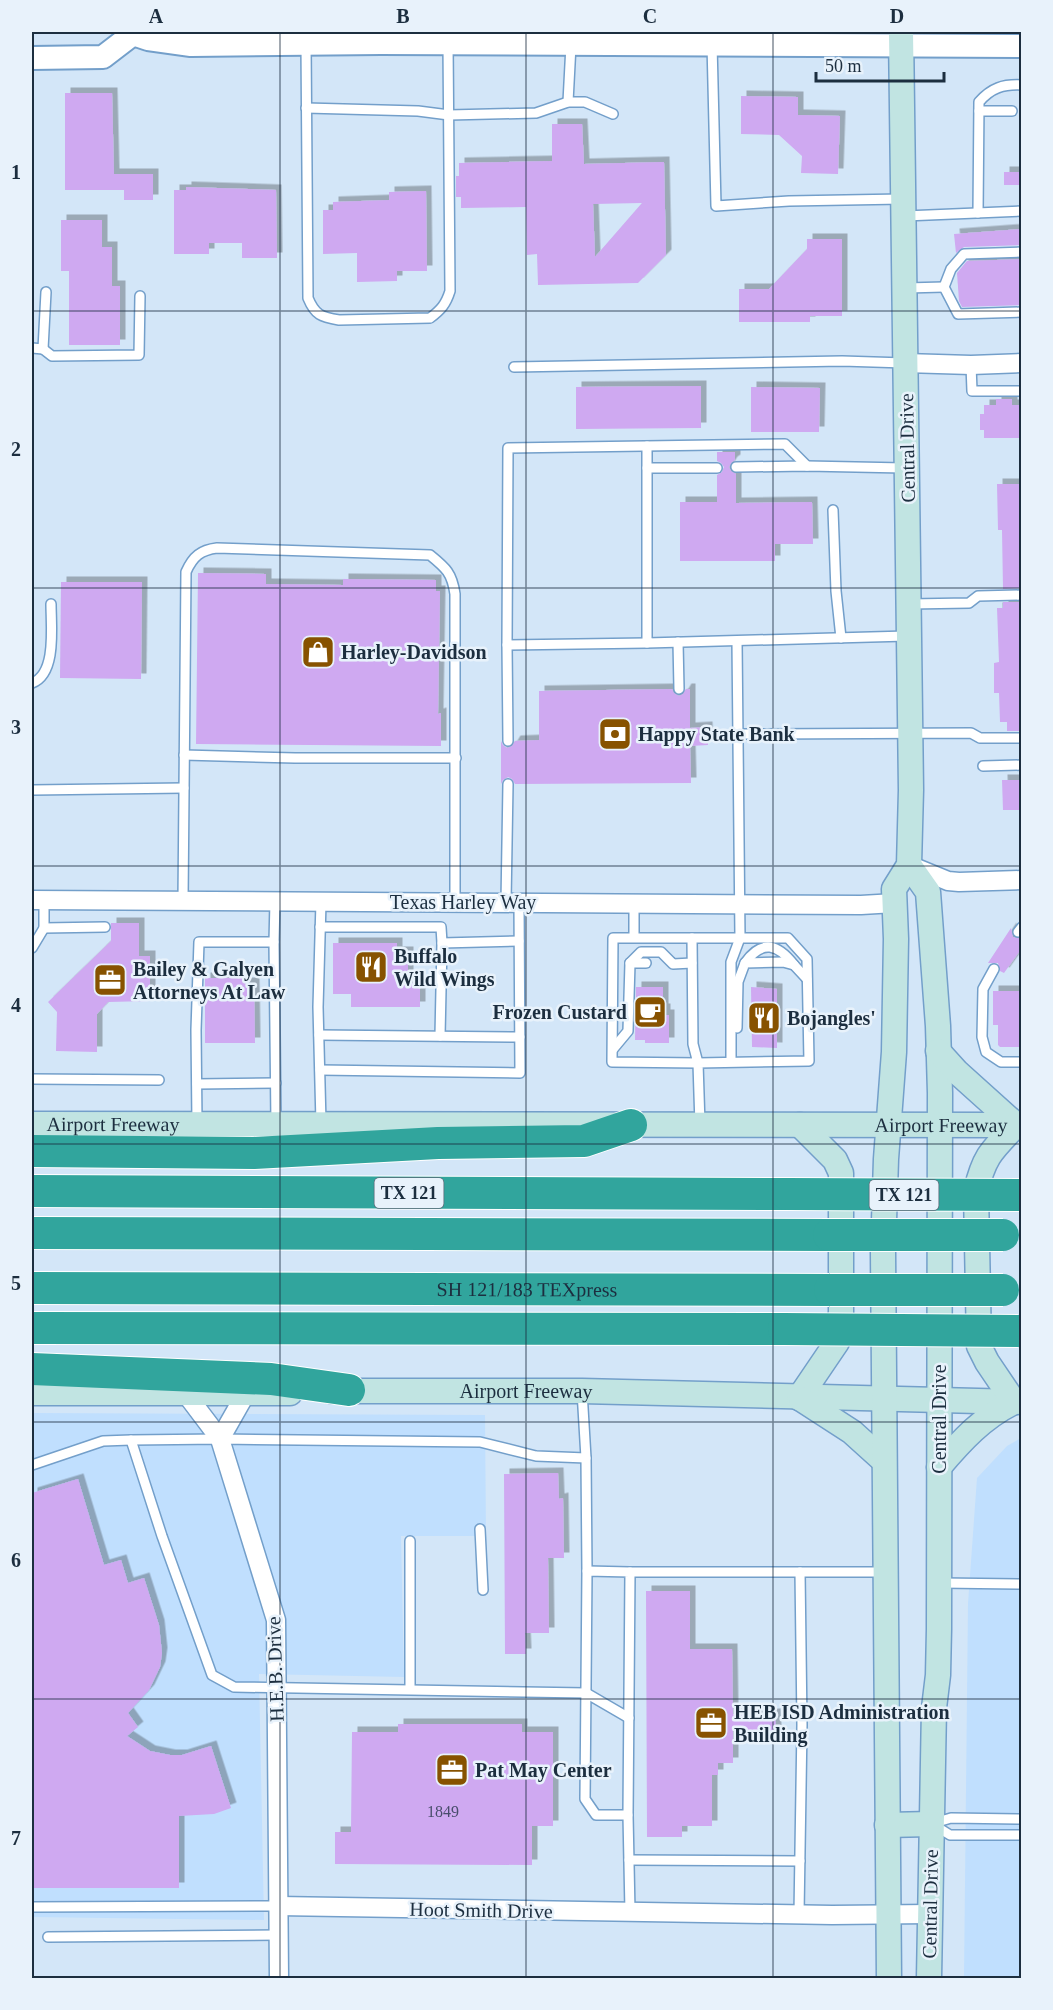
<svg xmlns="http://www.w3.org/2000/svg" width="1053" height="2010" font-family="'Times New Roman',serif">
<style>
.built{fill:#c0dffe}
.building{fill:#cfa9f1;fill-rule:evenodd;filter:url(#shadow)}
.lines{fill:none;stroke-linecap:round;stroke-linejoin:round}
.service-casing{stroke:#739fca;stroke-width:12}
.minor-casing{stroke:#739fca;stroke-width:21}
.tertiary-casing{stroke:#739fca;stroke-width:26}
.secondary-casing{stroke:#739fca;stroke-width:27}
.motorway-casing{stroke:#fff;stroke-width:34}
.service{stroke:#fff;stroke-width:9}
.minor{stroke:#fff;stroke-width:18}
.tertiary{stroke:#fff;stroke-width:22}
.secondary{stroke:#c1e4e2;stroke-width:24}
.motorway{stroke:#31a59d;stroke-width:32}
.motorway-bridge-casing{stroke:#fff;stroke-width:34;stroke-linecap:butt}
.motorway-bridge{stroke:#31a59d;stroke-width:32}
.grid{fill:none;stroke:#1c2e3f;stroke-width:1.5;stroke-opacity:0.55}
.labels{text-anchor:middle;stroke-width:5;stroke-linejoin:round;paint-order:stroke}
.number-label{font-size:16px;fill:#494d6c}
.shield{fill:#e8f2fb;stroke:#596977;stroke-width:1.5}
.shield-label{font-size:18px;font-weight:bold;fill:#1c2e3f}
.street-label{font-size:20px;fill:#1c2e3f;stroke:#e8f2fb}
.poi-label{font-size:20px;font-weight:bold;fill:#1c2e3f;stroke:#e8f2fb;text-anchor:start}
.neatline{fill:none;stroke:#1c2e3f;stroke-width:2}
.grid-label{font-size:20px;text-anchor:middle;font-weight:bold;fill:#1c2e3f}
</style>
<defs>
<filter id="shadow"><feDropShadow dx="5.5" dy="-5.5" stdDeviation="0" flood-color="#0004"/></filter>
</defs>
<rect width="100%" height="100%" fill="#d3e6f8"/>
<g class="built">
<path d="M32 1413 485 1415 486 1536H401L404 1677 259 1674 264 1920 32 1917Z"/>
<path d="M1021 1438V1978H964L968 1604 977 1478 1007 1446Z"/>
</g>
<g class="building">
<path d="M65 93H112L114 174H153V200H124V190H65Z"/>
<path d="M741 96 798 97V115L840 116 838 174 801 173 802 156 779 135 741 134Z"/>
<path d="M552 124H582L584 164 664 162 666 255 638 283 538 285 537 254 527 255 526 207 461 208V197H456V176H459V163L552 161ZM642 203 595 257 593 204Z"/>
<rect x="1004" y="172" width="18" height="13"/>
<path d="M186 187 276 190 277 258H242V243H209V254H174V190H186Z"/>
<path d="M426 191 427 271H397V281L357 282V253L323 254V210H333V202L389 200V192Z"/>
<path d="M61 220H102V247H112V286H120V345H69V271H61Z"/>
<path d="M1022 229V245L964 247 956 253 954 234Z"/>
<path d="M807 239H842V316H810V322H739V289H769L807 249Z"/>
<path d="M1022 259V305L962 307 959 301 957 273 967 261Z"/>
<path d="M701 386V428L576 429V387Z"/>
<path d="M751 387 820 388 819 432H751Z"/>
<path d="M996 399H1012V405H1022V438H984V430H980V414H984V405H996Z"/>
<path d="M717 452H735V460L732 462 729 467 731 471 736 474V503L812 502 813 544H775V561H680V502H717V475L722 472 724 467 721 463 717 461Z"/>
<path d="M997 484H1022V588L1003 589 1002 530H998Z"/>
<path d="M198 573 266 574V584L343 585V579L436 580V591H440L438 714 441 713V746L196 744Z"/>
<path d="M61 582H142L141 679 60 678Z"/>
<path d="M1003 602H1022V731H1007V722H1000L999 693H994V663L999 662 997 608H1003Z"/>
<path d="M672 689 674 693 679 696 683 694 686 689H690V728L707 727 708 745 690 746 691 783 515 784 512 779 508 777 503 780 501 784V741L503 745 507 748 512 746 515 741 539 740V691Z"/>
<path d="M1002 780H1022V810H1003Z"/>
<path d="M111 923H139V956H150V1001L108 1002 97 1014V1052L56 1051 57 1012 48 1002 111 941Z"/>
<path d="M1011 928 1013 937 1022 938V948L1004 973 1000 971 998 963H988Z"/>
<path d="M333 943H397V952H408V983H420V1007H351V994H333Z"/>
<path d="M205 978H243V983H254L255 1043H205Z"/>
<path d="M636 987H663V1009H665V1015H669V1043H645V1040H635Z"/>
<path d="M751 987 777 989V1048L752 1047Z"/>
<path d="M993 991H1022V1047H1000L998 1045V1025H993Z"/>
<path d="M558 1473 559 1499 563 1498 564 1558H548L549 1633H525L526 1654H505L504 1474Z"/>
<path d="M78 1479 104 1565 121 1560 128 1583 144 1578 159 1625 162 1653 160 1667 149 1690 128 1713 138 1727 127 1736 150 1751 170 1755H182L211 1746 231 1808 214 1814 179 1816V1888H32V1493Z"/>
<path d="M646 1591H690V1649H732L733 1714H775L776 1731H733V1763H718V1775H712V1826H682V1837H647Z"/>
<path d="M398 1724H522V1732H553V1826H532V1865L335 1864V1832H351L352 1732H398Z"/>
</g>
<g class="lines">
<defs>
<g id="service">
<path d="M306 44 308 298C315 315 321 317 339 320L430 318C441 310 446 304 450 291L448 43"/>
<path d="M712 44 716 206 789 201 902 199"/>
<path d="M568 102 571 45"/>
<path d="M306 108 418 111 449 115 536 113 568 102H585L613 114"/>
<path d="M979 111H1012"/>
<path d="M978 213 979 102C991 88 1003 84 1022 85"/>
<path d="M905 216 1022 211"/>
<path d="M1022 252 964 254 951 269 944 287 958 314 1022 312"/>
<path d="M906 288 944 287"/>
<path d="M32 348 43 349 46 292"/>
<path d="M43 349 52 356 139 355 140 296"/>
<path d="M971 365 972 391H1022"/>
<path d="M514 367 842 361 905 363"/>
<path d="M647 446V643L907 636"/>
<path d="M736 467 807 466 904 468"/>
<path d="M647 468H717"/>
<path d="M833 510 836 591 841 638"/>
<path d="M910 604 969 603 978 596 1022 595"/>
<path d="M678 642 679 689"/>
<path d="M647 643 507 645 508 448 785 444 807 466"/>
<path d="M507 645 508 741"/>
<path d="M32 683C57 674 51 626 51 604"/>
<path d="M738 734 971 733 980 738H1022"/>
<path d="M184 755 295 758H456"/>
<path d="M983 766 1022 765"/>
<path d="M32 790 184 788"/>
<path d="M183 901 186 572C193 556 201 550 217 548L430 555C446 568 452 573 455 594V902"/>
<path d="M321 902 318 1007 321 1123"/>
<path d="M506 902 508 784"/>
<path d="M634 904V938H613L612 1062 698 1063 693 1044 692 938H634"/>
<path d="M320 927H441L442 943 519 941"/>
<path d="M44 928 105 927"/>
<path d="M1018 932 1022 927"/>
<path d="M692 938H788L807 959 809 1061 698 1063 700 1125"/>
<path d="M274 942 275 901"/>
<path d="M32 948 44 928V900"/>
<path d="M630 963H646"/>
<path d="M745 963C762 939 778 944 794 965"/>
<path d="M994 969 983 989 982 1037 986 1052 1001 1062H1022"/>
<path d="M737 1028 738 982 745 963 783 962 794 965 807 979"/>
<path d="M319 1035 520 1037"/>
<path d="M440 1036 442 943"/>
<path d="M613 1049 628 1031 630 963 641 952H661L673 964 692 963"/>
<path d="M731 1061V962L740 938 737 641"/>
<path d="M320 1070 520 1073 519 902"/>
<path d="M32 1079 159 1080"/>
<path d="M197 1084 276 1083"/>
<path d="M197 1123 196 1030 199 942H274L276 1124"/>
<path d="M582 1391 586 1458 587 1571"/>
<path d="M131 1440 162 1536 212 1675 234 1687 586 1693 629 1718"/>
<path d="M32 1465 103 1441 131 1440 220 1439 480 1442 536 1456 586 1458"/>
<path d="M480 1529 483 1590"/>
<path d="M410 1541V1689"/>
<path d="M587 1571 630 1572 628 1815H596L585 1799Z"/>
<path d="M630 1572H885"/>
<path d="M941 1583 1022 1584"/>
<path d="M628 1815 630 1912"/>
<path d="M934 1823 951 1818 1022 1819"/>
<path d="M934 1825 950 1835H1022"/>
<path d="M629 1860 800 1861"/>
<path d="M32 1907 278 1906"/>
<path d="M799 1914 802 1725 800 1572"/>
<path d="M48 1937 279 1935"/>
</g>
<g id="minor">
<path d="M905 363 971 365 1022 363"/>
<path d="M909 865 948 881 959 882 1022 880"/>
<path d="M32 900 861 905 895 903"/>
<path d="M186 1394 220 1439 276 1620 279 1978"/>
<path d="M220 1439 245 1395"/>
<path d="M278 1906 832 1915 930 1914"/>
</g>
<g id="tertiary">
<path d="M127 32 148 39 191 45 381 43 1022 46"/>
<path d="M32 58 103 57 133 34"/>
</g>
<g id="secondary">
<path d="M909 865 928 892 938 1026 940 1093 939 1629 938 1675 934 1708 929 1978"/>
<path d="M938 1051 957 1072 1016 1125"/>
<path id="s1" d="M32 1124 1022 1125"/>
<path id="s2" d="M331 1391H582L1022 1402"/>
<path d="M32 1393H290"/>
<path d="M799 1398 837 1342 841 1312V1173L835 1160 800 1125"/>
<path d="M801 1399 852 1432 883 1460"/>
<path d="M939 1467C961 1441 983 1417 1014 1402L987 1362 979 1346 976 1191C984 1156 992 1150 1016 1125"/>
<path d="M887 1825 931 1824"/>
<path d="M889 1978 883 1252 886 1159 894 1052 896 939 894 889 909 865 911 790 901 32"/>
</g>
<g id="motorway">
<path d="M32 1151 254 1153 438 1143 584 1141 631 1125"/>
<path d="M32 1191 787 1194"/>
<path d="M32 1233 829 1235"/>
<path id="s3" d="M32 1288 830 1290"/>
<path d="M32 1328 784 1329"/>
<path d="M32 1369 271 1379 349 1390"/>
</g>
</defs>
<use href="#service" class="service-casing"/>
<use href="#minor" class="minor-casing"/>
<use href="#tertiary" class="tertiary-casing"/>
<use href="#secondary" class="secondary-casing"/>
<use href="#motorway" class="motorway-casing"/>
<use href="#service" class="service"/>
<use href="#minor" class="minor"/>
<use href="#tertiary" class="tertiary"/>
<use href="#secondary" class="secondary"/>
<use href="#motorway" class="motorway"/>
<defs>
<g id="motorway-bridge">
<path d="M787 1194 1022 1195"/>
<path d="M829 1235H1003"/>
<path d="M830 1290H1003"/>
<path d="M784 1329 1018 1331"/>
</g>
</defs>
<use href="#motorway-bridge" class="motorway-bridge-casing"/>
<use href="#motorway-bridge" class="motorway-bridge"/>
</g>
<path class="grid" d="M280 32V1978M526 32V1978M773 32V1978M32 311H1022M32 588H1022M32 866H1022M32 1144H1022M32 1422H1022M32 1699H1022"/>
<defs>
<symbol id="shop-square" viewBox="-11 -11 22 22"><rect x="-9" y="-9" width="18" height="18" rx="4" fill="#875200" stroke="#e8f2fb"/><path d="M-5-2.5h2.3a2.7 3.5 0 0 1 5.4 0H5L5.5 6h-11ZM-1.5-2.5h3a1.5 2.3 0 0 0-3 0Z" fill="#fff"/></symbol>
<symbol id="bank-square" viewBox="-11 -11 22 22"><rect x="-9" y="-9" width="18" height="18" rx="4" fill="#875200" stroke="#e8f2fb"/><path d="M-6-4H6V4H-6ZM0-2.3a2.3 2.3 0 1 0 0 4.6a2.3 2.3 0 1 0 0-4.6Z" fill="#fff"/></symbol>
<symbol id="restaurant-square" viewBox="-11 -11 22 22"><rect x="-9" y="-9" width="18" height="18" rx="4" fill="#875200" stroke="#e8f2fb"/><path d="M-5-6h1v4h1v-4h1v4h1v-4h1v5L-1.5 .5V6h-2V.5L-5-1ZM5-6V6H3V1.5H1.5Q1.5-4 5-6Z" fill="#fff"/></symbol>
<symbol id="office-square" viewBox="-11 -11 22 22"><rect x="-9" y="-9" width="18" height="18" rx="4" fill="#875200" stroke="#e8f2fb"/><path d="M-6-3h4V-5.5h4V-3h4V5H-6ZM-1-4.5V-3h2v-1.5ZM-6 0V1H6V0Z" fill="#fff"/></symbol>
<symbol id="cafe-square" viewBox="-11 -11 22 22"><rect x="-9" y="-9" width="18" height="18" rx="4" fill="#875200" stroke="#e8f2fb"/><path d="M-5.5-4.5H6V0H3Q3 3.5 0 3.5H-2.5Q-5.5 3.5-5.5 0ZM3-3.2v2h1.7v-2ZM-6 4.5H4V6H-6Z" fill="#fff"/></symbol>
</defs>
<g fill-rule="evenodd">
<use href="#shop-square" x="299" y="633" width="38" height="38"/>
<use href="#bank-square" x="596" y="715" width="38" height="38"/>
<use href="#restaurant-square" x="352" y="948" width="38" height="38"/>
<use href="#office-square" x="91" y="961" width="38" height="38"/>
<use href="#cafe-square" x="631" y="993" width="38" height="38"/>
<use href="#restaurant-square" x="745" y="999" width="38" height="38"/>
<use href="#office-square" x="692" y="1704" width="38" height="38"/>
<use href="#office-square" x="433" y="1751" width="38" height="38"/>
</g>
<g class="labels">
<g class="number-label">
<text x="443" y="1817">1849</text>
</g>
<g class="shield">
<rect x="374.5" y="1178" width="69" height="30" rx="4.5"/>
<rect x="869.5" y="1180" width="69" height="30" rx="4.5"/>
</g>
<g class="shield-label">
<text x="409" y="1199">TX 121</text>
<text x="904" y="1201">TX 121</text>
</g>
<g class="street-label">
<text transform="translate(907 448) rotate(-91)" y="7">Central Drive</text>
<text x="463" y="909">Texas Harley Way</text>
<text dy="7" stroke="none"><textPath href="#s1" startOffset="81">Airport Freeway</textPath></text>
<text dy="7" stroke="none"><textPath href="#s1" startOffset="909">Airport Freeway</textPath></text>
<text dy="7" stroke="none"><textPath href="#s3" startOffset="495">SH 121/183 TEXpress</textPath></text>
<text dy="7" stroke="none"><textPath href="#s2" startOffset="195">Airport Freeway</textPath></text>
<text transform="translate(939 1419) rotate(-90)" y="7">Central Drive</text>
<text transform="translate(275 1669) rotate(-92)" y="7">H.E.B. Drive</text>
<text transform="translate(930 1904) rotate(-89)" y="7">Central Drive</text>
<text transform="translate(481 1910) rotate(1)" y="7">Hoot Smith Drive</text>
</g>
<g class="poi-label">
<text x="341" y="659">Harley-Davidson</text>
<text x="638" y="741">Happy State Bank</text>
<text x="394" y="963">Buffalo<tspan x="394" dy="23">Wild Wings</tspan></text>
<text x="133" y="976">Bailey &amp; Galyen<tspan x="133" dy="23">Attorneys At Law</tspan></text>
<text x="627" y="1019" text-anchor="end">Frozen Custard</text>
<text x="787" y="1025">Bojangles'</text>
<text x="734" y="1719">HEB ISD Administration<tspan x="734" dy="23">Building</tspan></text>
<text x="475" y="1777">Pat May Center</text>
</g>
</g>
<rect width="1053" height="2010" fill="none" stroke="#e8f2fb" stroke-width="66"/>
<path d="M816 72v9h128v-9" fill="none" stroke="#1c2e3f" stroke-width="3"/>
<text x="825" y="72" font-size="18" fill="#1c2e3f" stroke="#e8f2fb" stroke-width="4.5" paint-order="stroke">50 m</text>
<rect x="33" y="33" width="987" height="1944" class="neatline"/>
<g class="grid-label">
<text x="156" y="23">A</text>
<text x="403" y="23">B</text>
<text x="650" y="23">C</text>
<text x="897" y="23">D</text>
<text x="16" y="179">1</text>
<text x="16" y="456">2</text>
<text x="16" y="734">3</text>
<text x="16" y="1012">4</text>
<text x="16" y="1290">5</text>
<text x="16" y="1567">6</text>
<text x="16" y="1845">7</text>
</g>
</svg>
